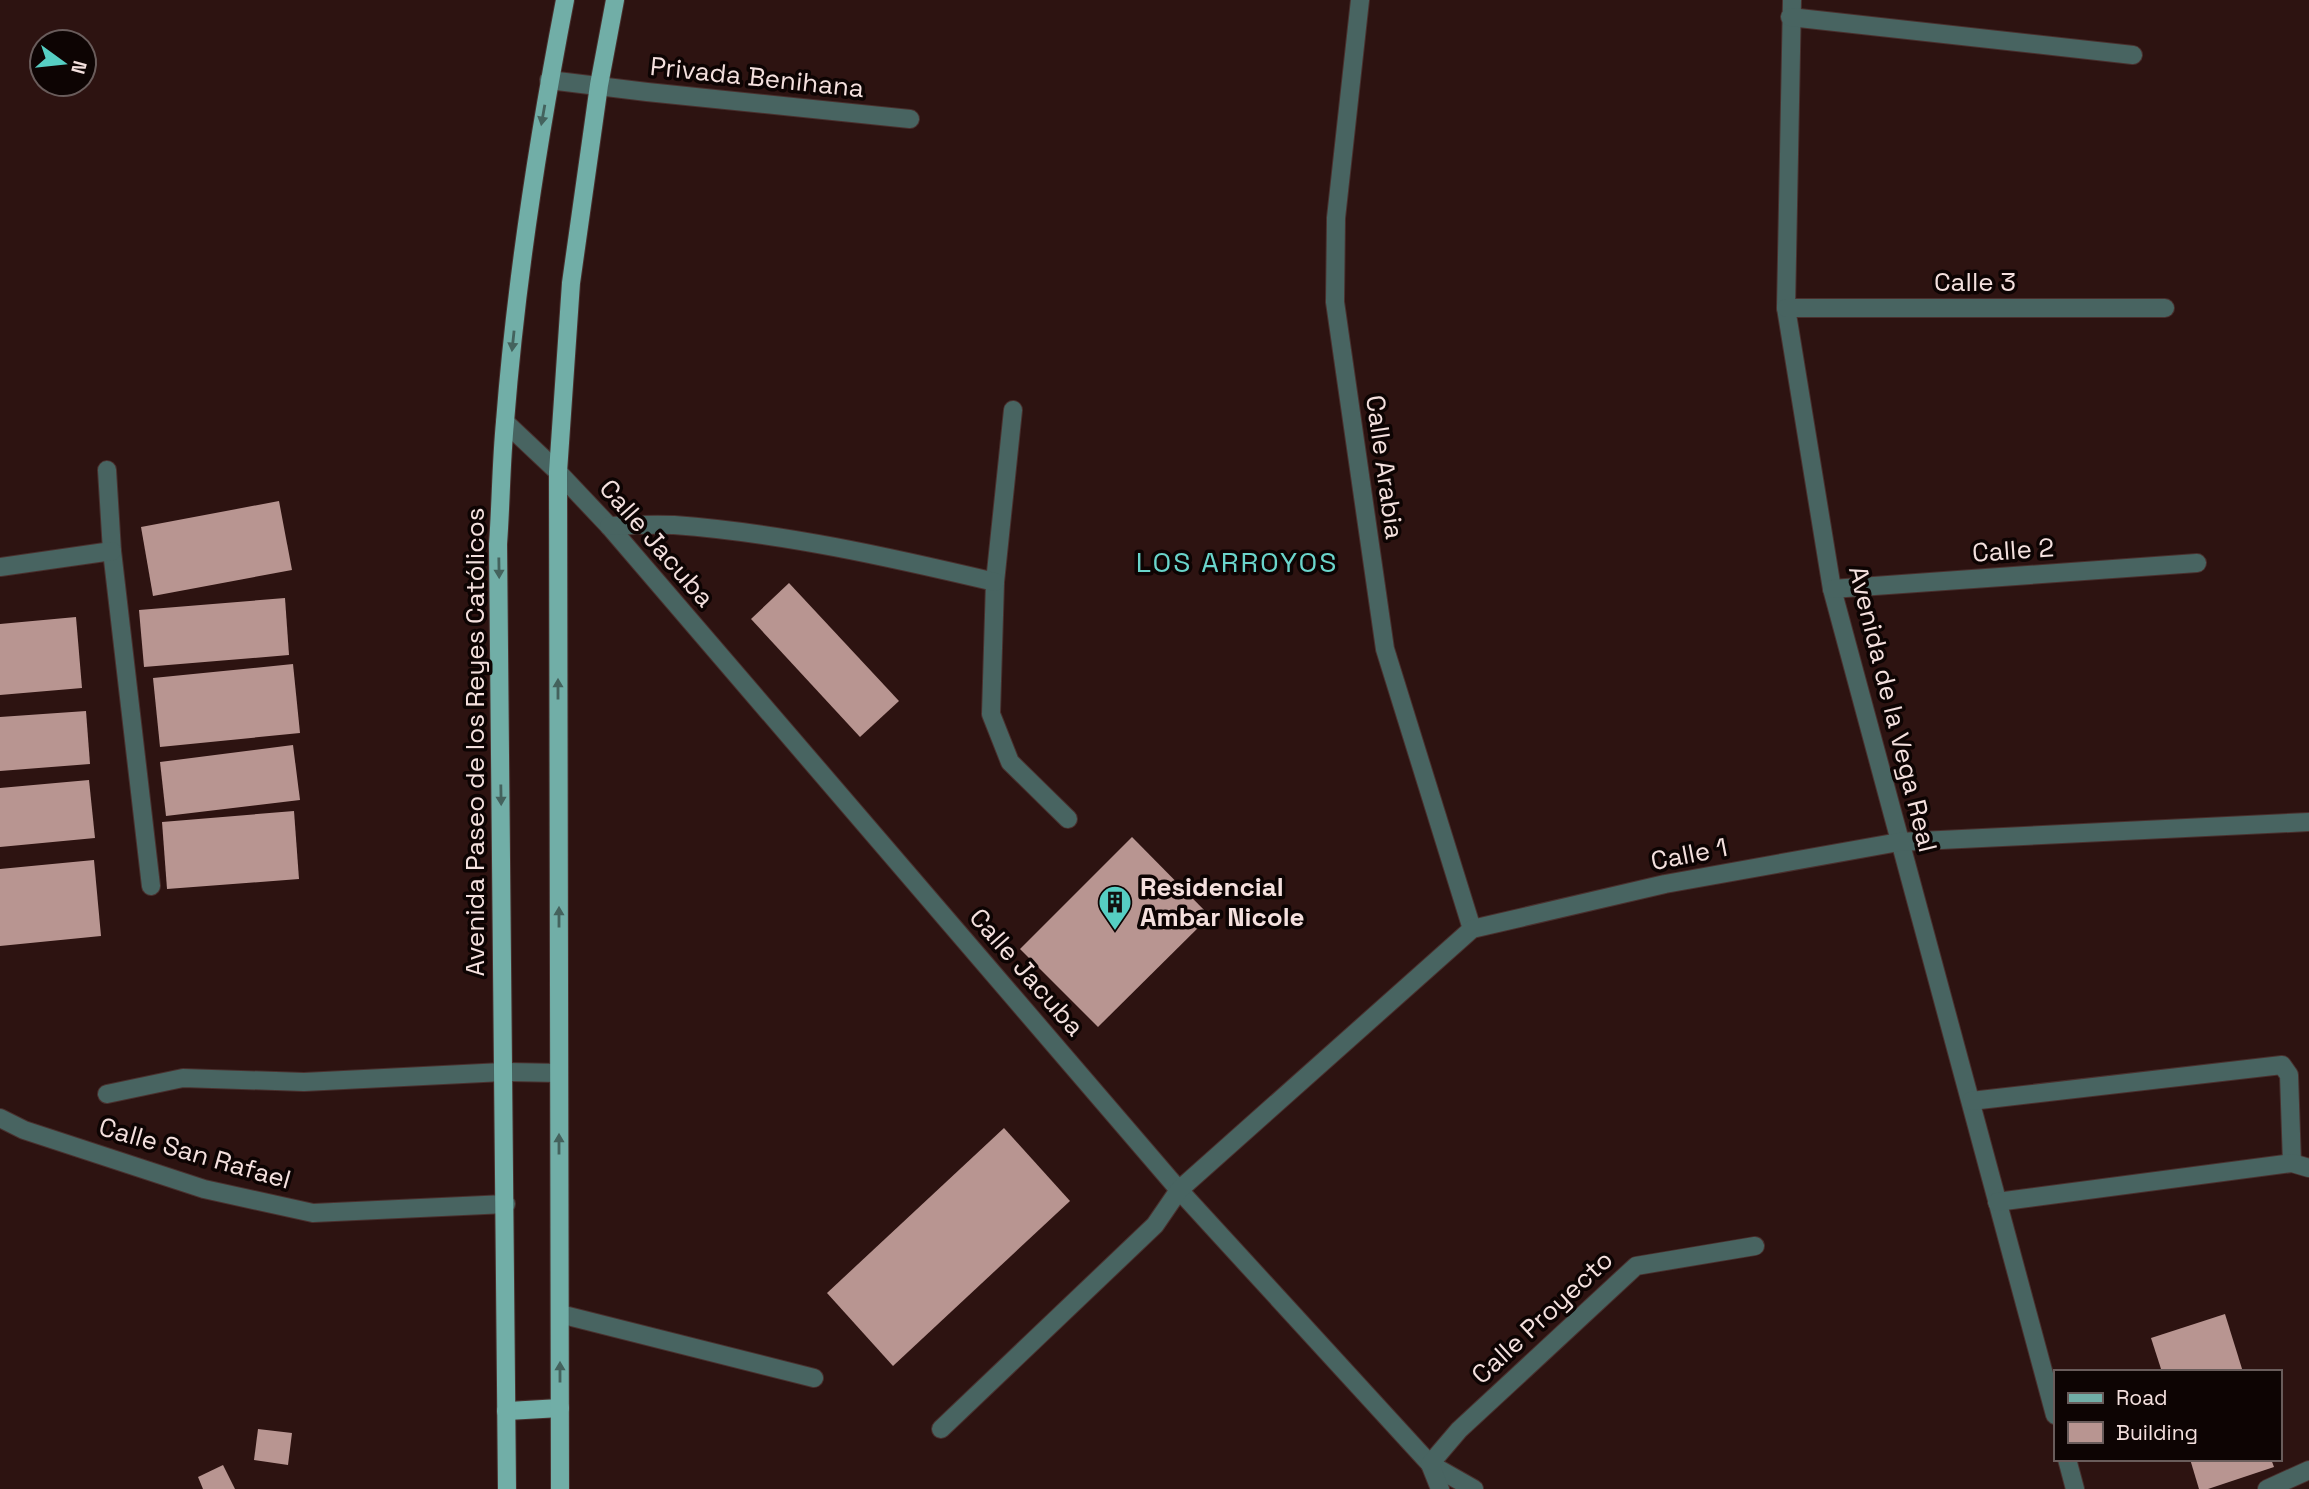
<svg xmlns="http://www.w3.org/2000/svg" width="2309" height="1489" font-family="'Space Grotesk',sans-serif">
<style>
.building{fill:#b89591}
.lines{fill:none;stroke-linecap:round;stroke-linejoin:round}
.minor-casing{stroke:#49302e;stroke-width:20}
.major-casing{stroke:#49302e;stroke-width:20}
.minor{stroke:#486461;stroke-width:18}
.major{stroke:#71aea7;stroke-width:18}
.oneway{fill:#44625d}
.labels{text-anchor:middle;stroke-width:7;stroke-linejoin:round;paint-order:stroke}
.street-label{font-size:26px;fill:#f4e0de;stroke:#0d0403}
.poi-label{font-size:26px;font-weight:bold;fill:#f4e0de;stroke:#0d0403;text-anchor:start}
.neighbourhood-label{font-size:28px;letter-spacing:2px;fill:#6ad5cb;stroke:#0d0403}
</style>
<rect width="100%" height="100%" fill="#2d1311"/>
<g class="building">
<path d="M279 501 292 570 153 596 141 527Z"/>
<path d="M789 583 899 701 860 737 751 619Z"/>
<path d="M285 598 289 655 144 667 139 610Z"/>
<path d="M76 617 82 688 0 695V624Z"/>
<path d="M293 664 300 733 160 747 153 678Z"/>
<path d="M86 711 90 764 0 771V717Z"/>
<path d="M293 745 300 800 166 816 160 762Z"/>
<path d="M89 780 95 838 0 847V788Z"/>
<path d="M294 811 299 879 167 889 162 822Z"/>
<path d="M1132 837 1210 916 1098 1027 1020 949Z"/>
<path d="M94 860 101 936 0 946V869Z"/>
<path d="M1004 1128 1070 1201 893 1366 827 1293Z"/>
<path d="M2225 1314 2243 1372H2162L2151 1338Z"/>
<path d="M258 1429 292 1433 288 1465 254 1460Z"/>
<path d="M2190 1459H2271L2274 1467 2208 1489H2199Z"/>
<path d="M223 1465 235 1489H203L198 1477Z"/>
</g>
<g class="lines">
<defs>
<g id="minor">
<path d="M1360 0 1336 218 1335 302 1385 649 1472 929"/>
<path d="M1792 0 1786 308 1832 589 2055 1415"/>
<path d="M1790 17 2133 55"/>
<path d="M549 80 647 92 910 119"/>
<path d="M1786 308H2165"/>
<path d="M1013 410 995 582 991 714 1010 762 1068 819"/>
<path d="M505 422 558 472 609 526 1179 1190 1430 1464 1474 1489"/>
<path d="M107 470 112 551 151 886"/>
<path d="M609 526C631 525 653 524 674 525 782 533 889 557 995 582"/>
<path d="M0 567 112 551"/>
<path d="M1832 589 2197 563"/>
<path d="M107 1094 183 1078 304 1082 503 1072 559 1073"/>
<path d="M1971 1101 2282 1065 2289 1075 2292 1163"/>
<path d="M0 1118 24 1130 204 1189 313 1213 506 1204"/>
<path d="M1997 1202 2292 1163 2309 1168"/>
<path d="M560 1314 814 1378"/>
<path d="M941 1429 1155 1225 1179 1190 1472 929 1665 884 1899 842 2309 822"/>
<path d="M2067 1459 2075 1489"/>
<path d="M1440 1489 1430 1464 1459 1430 1636 1266 1755 1246"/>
<path d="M2267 1489 2309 1470"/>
</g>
<g id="major">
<path d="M506 1411 560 1408"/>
<path d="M507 1489 498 544C501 504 501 463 505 422 516 280 538 139 565 0"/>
<path d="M560 1489 558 472 571 283 599 85 615 0"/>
</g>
</defs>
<use href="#minor" class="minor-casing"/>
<use href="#major" class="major-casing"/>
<use href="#minor" class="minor"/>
<use href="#major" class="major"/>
</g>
<defs><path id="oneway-solid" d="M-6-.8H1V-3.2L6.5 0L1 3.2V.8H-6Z" transform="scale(1.75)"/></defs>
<g class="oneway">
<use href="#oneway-solid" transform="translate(543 115) rotate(100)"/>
<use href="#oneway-solid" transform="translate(513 341) rotate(96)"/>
<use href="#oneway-solid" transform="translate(499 568) rotate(89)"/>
<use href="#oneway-solid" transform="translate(558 689) rotate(-90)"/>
<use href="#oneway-solid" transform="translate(501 795) rotate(89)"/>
<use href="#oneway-solid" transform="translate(559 917) rotate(-90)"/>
<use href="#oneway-solid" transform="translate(559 1144) rotate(-90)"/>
<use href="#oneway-solid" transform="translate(560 1372) rotate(-90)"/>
</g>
<defs>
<symbol id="building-pin" viewBox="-11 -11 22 30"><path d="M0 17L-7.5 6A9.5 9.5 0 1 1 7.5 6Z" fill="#56cec3" stroke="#0d0403"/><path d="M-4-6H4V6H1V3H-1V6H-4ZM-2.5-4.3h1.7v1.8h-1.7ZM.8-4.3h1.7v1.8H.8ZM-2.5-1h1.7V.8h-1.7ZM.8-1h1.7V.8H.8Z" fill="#111"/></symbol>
</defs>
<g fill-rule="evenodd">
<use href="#building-pin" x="1096" y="883" width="38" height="52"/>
</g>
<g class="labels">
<g class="street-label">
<text transform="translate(757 77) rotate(6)" y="9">Privada Benihana</text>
<text x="1975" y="291">Calle 3</text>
<text transform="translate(1385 467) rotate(82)" y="9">Calle Arabia</text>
<text transform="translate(657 543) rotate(49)" y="9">Calle Jacuba</text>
<text transform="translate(2013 550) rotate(-4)" y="9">Calle 2</text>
<text transform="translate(1893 709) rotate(76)" y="9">Avenida de la Vega Real</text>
<text transform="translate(475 742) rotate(-90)" y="9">Avenida Paseo de los Reyes Católicos</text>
<text transform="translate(1689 854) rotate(-11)" y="9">Calle 1</text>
<text transform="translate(1027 972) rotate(49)" y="9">Calle Jacuba</text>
<text transform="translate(195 1153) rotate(16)" y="9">Calle San Rafael</text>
<text transform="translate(1542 1317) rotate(-43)" y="9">Calle Proyecto</text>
</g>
<g class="poi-label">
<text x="1140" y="896">Residencial<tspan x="1140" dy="30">Ambar Nicole</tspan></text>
</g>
<g class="neighbourhood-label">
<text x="1237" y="572">LOS ARROYOS</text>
</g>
</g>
<rect x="2054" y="1370" width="228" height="91" fill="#0d0403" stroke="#695c5b" stroke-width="2"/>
<rect x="2068" y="1393" width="35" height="10" fill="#71aea7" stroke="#695c5b" stroke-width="2"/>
<text x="2116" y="1405" font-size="21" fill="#f4e0de">Road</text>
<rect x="2068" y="1422" width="35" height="21" fill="#b89591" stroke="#695c5b" stroke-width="2"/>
<text x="2116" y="1440" font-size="21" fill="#f4e0de">Building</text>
<g transform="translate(63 63) rotate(105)"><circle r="33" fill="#0d0403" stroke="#695c5b" stroke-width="2"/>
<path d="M0-5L12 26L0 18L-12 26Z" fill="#56cec3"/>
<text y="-10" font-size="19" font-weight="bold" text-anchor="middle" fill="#f4e0de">N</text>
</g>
</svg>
